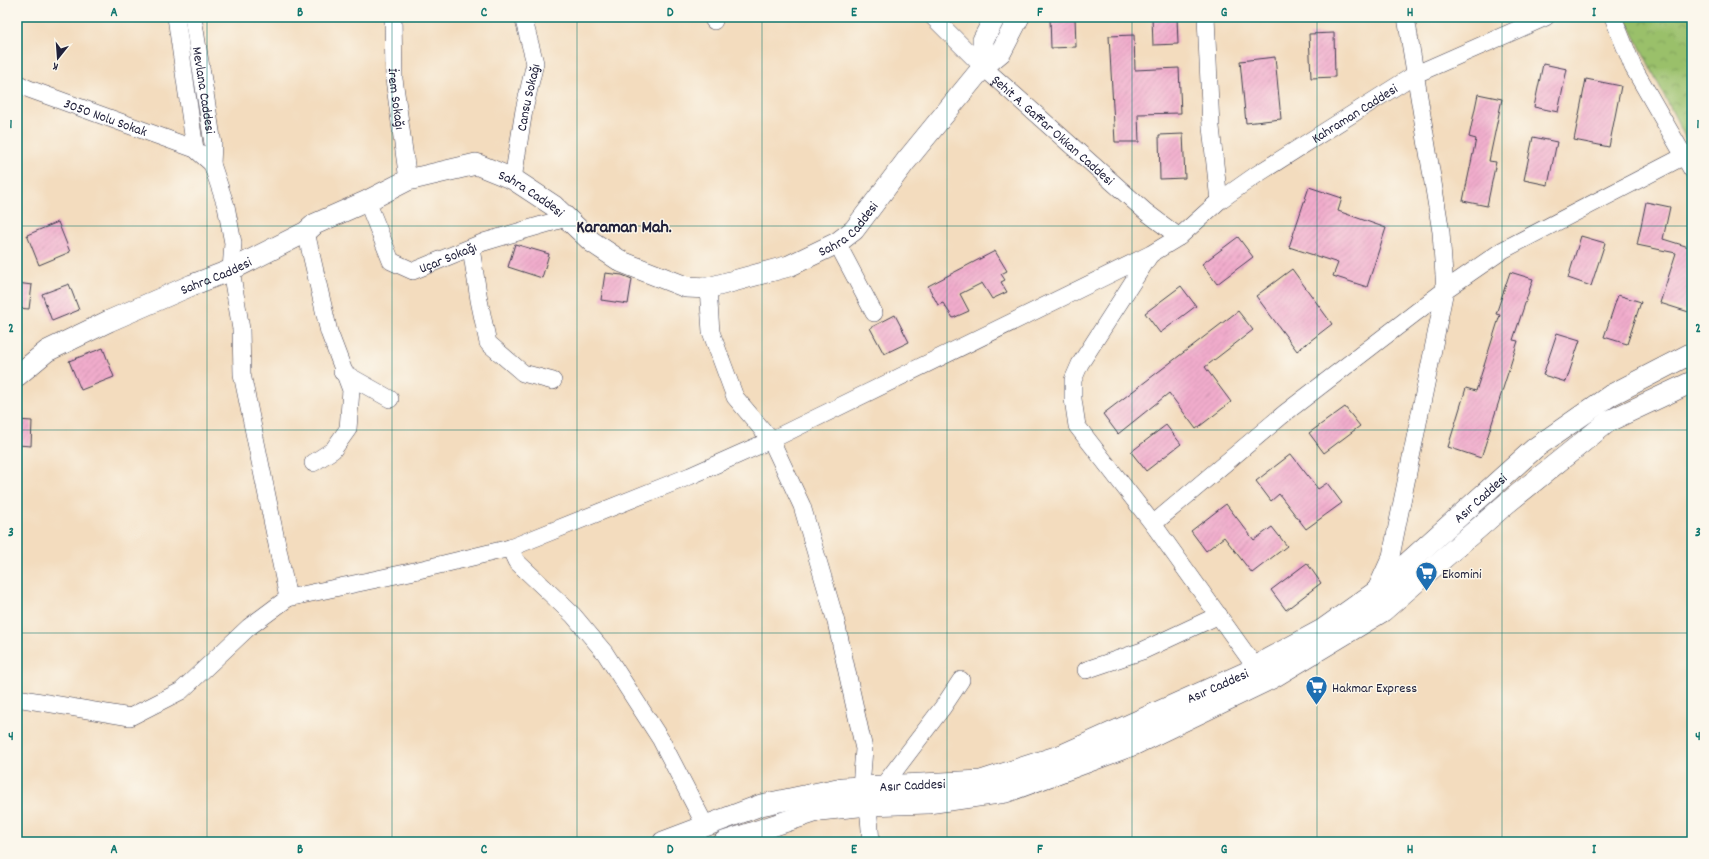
<svg xmlns="http://www.w3.org/2000/svg" width="1709" height="859" font-family="Dekko,sans-serif">
<style>
.park{fill:url(#park-crowns);stroke:#5e7153}
.building{fill:url(#building-hatch)}
.lines{fill:none;stroke-linecap:round;stroke-linejoin:round}
.minor-casing{stroke:#413e4f;stroke-width:18}
.tertiary-casing{stroke:#413e4f;stroke-width:22}
.minor{stroke:#fff;stroke-width:17}
.tertiary{stroke:#fff;stroke-width:21}
.grid{fill:none;stroke:#0f766e;stroke-width:1;stroke-opacity:0.55}
.labels{text-anchor:middle;stroke-width:3;stroke-linejoin:round;paint-order:stroke}
.street-label{font-size:14px;fill:#22223b;stroke:#fbf7ec}
.poi-label{font-size:14px;fill:#22223b;stroke:#fbf7ec;text-anchor:start}
.district-label{font-size:18px;font-weight:bold;fill:#22223b;stroke:#fbf7ec}
.neatline{fill:none;stroke:#0f766e;stroke-width:1.5}
.grid-label{font-size:13px;text-anchor:middle;font-weight:bold;fill:#0f766e}
</style>
<defs>
<pattern id="park-crowns" width="20" height="18" patternUnits="userSpaceOnUse"><rect width="20" height="18" fill="#9ac06b"/><path d="M2 6a3 3 0 1 1 6 0M12 15a3 3 0 1 1 6 0" fill="none" stroke="#7d9c59"/></pattern>
<pattern id="building-hatch" width="6" height="6" patternUnits="userSpaceOnUse"><rect width="6" height="6" fill="#f1accc"/><path d="M-1 1l2-2M0 6l6-6M5 7l2-2" fill="none" stroke="#ce94b0"/></pattern>
</defs>
<rect width="100%" height="100%" fill="#fbf7ec"/>
<filter id="ink" filterUnits="userSpaceOnUse"><feTurbulence type="fractalNoise" baseFrequency=".025" numOctaves="2"/><feDisplacementMap in="SourceGraphic" scale="8" xChannelSelector="R" yChannelSelector="G"/><feConvolveMatrix kernelMatrix="1 2 1 2 8 2 1 2 1" color-interpolation-filters="sRGB"/></filter>
<filter id="wash" filterUnits="userSpaceOnUse"><feTurbulence type="fractalNoise" baseFrequency=".012" numOctaves="4" result="noise"/><feDisplacementMap in="SourceGraphic" scale="16" xChannelSelector="R" yChannelSelector="G"/><feGaussianBlur stdDeviation="0.9" result="paint"/><feColorMatrix in="noise" values="0 0 0 0 0 0 0 0 0 0 0 0 0 0 0 0 0 1.4 0 .05"/><feComposite in="paint" operator="in"/></filter>
<g filter="url(#wash)">
<rect width="100%" height="100%" fill="#f3dcbe"/>
<path class="park" d="M1625 17H1692V141L1688 143Z"/>
<g id="blocks">
<g class="building">
<path d="M1050 17H1075L1076 47 1051 48Z"/>
<path d="M1152 17H1177L1178 44 1153 45Z"/>
<path d="M1334 33 1335 77 1311 78 1309 34Z"/>
<path d="M1134 35 1135 70 1179 68 1181 113 1138 114 1139 142H1115L1109 36Z"/>
<path d="M1275 57 1281 119 1246 123 1240 61Z"/>
<path d="M1543 64 1567 69 1558 112 1534 107Z"/>
<path d="M1586 79 1621 86 1609 147 1574 140Z"/>
<path d="M1478 94 1502 99 1489 161 1496 162 1487 206 1463 201 1476 139 1469 137Z"/>
<path d="M1183 134 1185 178 1160 179 1159 135Z"/>
<path d="M1533 137 1557 142 1548 185 1524 180Z"/>
<path d="M1309 187 1342 198 1338 211 1386 228 1367 287 1333 276 1338 263 1289 247Z"/>
<path d="M1646 202 1670 207 1663 239 1692 248V313L1660 303 1676 253 1637 245Z"/>
<path d="M58 222 70 252 39 265 27 235Z"/>
<path d="M1581 236 1605 243 1591 286 1568 278Z"/>
<path d="M1238 237 1253 257 1217 284 1202 264Z"/>
<path d="M515 244 549 254 542 278 508 267Z"/>
<path d="M995 251 1007 271 1001 274 1005 280 1001 282 1007 292 992 299 982 283 960 294 969 311 953 318 943 303 938 305 928 286Z"/>
<path d="M1292 269 1332 324 1297 351 1256 296Z"/>
<path d="M1510 272 1533 279 1513 340 1518 341 1481 458 1448 447 1466 388 1476 391 1500 315 1496 314Z"/>
<path d="M605 273 622 275 632 279 628 304 601 300Z"/>
<path d="M17 283 32 285 29 309 17 308Z"/>
<path d="M69 284 79 310 52 321 42 294Z"/>
<path d="M1181 286 1196 306 1160 333 1145 313Z"/>
<path d="M1618 295 1641 302 1627 344 1604 337Z"/>
<path d="M1238 311 1253 330 1205 367 1231 402 1196 429 1169 393 1118 434 1103 414Z"/>
<path d="M895 315 909 342 884 354 870 328Z"/>
<path d="M1557 333 1580 340 1566 382 1543 375Z"/>
<path d="M103 348 114 377 81 390 69 361Z"/>
<path d="M1345 407 1360 426 1324 453 1309 433Z"/>
<path d="M17 420 32 421 31 446 17 445Z"/>
<path d="M1166 425 1181 444 1146 471 1131 452Z"/>
<path d="M1291 454 1318 489 1327 483 1342 503 1306 529 1279 494 1271 501 1256 481Z"/>
<path d="M1226 504 1254 540 1272 527 1287 546 1252 573 1224 537 1206 551 1191 531Z"/>
<path d="M1307 563 1321 583 1286 610 1271 590Z"/>
</g>
</g>
</g>
<g filter="url(#ink)">
<use href="#blocks" fill-opacity="0" stroke="#413e4f" stroke-width="1"/>
<g class="lines">
<defs>
<g id="minor">
<path d="M176 17 195 149"/>
<path id="s1" d="M193 17 213 144 212 164"/>
<path id="s2" d="M393 17 394 79 408 180"/>
<path d="M712 17 714 21"/>
<path id="s3" d="M933 17 983 67 1146 212 1179 237"/>
<path d="M1206 17 1211 127 1219 201"/>
<path d="M1613 17 1633 67 1692 170"/>
<path id="s4" d="M17 83 29 89 195 149 212 164 226 206 233 243 231 270 241 329 242 374 288 598 249 627 181 691 130 717 17 698"/>
<path id="s5" d="M513 179 524 110 535 63 523 17"/>
<path id="s6" d="M367 201 391 261 413 271 484 242 566 218"/>
<path d="M306 232 329 332 351 390 348 429 333 450 313 463"/>
<path d="M837 243 874 313"/>
<path d="M471 248 479 300 488 343 523 373 553 381"/>
<path d="M1150 255 1080 364 1073 380V399L1077 426 1153 524 1256 668"/>
<path d="M708 288 711 332 735 397 771 440 802 506 836 622 864 749 861 787 868 805 871 842"/>
<path d="M342 372 390 399"/>
<path d="M1153 524 1285 413 1445 290 1503 250 1692 152"/>
<path d="M510 548 516 561 573 615 605 653 661 740 705 825"/>
<path d="M1376 589 1391 556 1445 290 1441 232 1406 17"/>
<path id="s7" d="M288 598 410 572 510 548 690 476 771 440 1151 254 1179 237 1219 201 1256 175 1414 75 1546 17"/>
<path d="M1086 670 1142 651 1219 615"/>
<path d="M883 786 943 707 961 680"/>
</g>
<g id="tertiary">
<path d="M983 67V40L995 17"/>
<path id="s8" d="M17 376 47 351 109 321 192 285 231 270 306 232 315 224 367 201 408 180 476 164 513 179 554 206 592 242 622 262 686 287 708 288 789 266 837 243 854 230 906 161 983 67 1001 52 1019 17"/>
<path id="s9" d="M663 842 761 805 842 788 981 781 1062 755 1256 668 1268 659 1322 630 1374 593 1535 448 1611 395 1692 353"/>
<path d="M724 842 820 810 868 805 928 803 1006 792 1133 745 1272 678 1383 611 1506 504 1609 421 1692 382"/>
</g>
</defs>
<use href="#minor" class="minor-casing"/>
<use href="#tertiary" class="tertiary-casing"/>
<use href="#minor" class="minor"/>
<use href="#tertiary" class="tertiary"/>
</g>
</g>
<path class="grid" d="M207 17V842M392 17V842M577 17V842M762 17V842M947 17V842M1132 17V842M1317 17V842M1502 17V842M17 226H1692M17 430H1692M17 633H1692"/>
<defs>
<symbol id="supermarket-pin" viewBox="-11 -11 22 30"><path d="M0 17L-7.5 6A9.5 9.5 0 1 1 7.5 6Z" fill="#1f6fb2" stroke="#fbf7ec"/><path d="M-6-5.5h2.5l.6 2H6L4.5 2H-2.5L-4.4-4H-6ZM-1.5 3.2a1.3 1.3 0 1 0 .1 0ZM3 3.2a1.3 1.3 0 1 0 .1 0Z" fill="#fff"/></symbol>
</defs>
<g fill-rule="evenodd">
<use href="#supermarket-pin" x="1414" y="560" width="25" height="34"/>
<use href="#supermarket-pin" x="1304" y="674" width="25" height="34"/>
</g>
<g class="labels">
<g class="street-label">
<text dy="5" stroke="none"><textPath href="#s1" startOffset="74">Mevlana Caddesi</textPath></text>
<text dy="5" stroke="none"><textPath href="#s5" startOffset="83">Cansu Sokağı</textPath></text>
<text dy="5" stroke="none"><textPath href="#s2" startOffset="82">İrem Sokağı</textPath></text>
<text dy="5" stroke="none"><textPath href="#s7" startOffset="1181">Kahraman Caddesi</textPath></text>
<text dy="5" stroke="none"><textPath href="#s4" startOffset="95">3050 Nolu Sokak</textPath></text>
<text dy="5" stroke="none"><textPath href="#s3" startOffset="165">Şehit A. Gaffar Okkan Caddesi</textPath></text>
<text dy="5" stroke="none"><textPath href="#s8" startOffset="572">Sahra Caddesi</textPath></text>
<text dy="5" stroke="none"><textPath href="#s8" startOffset="932">Sahra Caddesi</textPath></text>
<text dy="5" stroke="none"><textPath href="#s6" startOffset="126">Uçar Sokağı</textPath></text>
<text dy="5" stroke="none"><textPath href="#s8" startOffset="224">Sahra Caddesi</textPath></text>
<text dy="5" stroke="none"><textPath href="#s9" startOffset="907">Asır Caddesi</textPath></text>
<text dy="5" stroke="none"><textPath href="#s9" startOffset="582">Asır Caddesi</textPath></text>
<text dy="5" stroke="none"><textPath href="#s9" startOffset="258">Asır Caddesi</textPath></text>
</g>
<g class="poi-label">
<text x="1442" y="578">Ekomini</text>
<text x="1332" y="692">Hakmar Express</text>
</g>
<g class="district-label">
<text x="624" y="232">Karaman Mah.</text>
</g>
</g>
<rect width="1709" height="859" fill="none" stroke="#fbf7ec" stroke-width="44"/>
<g transform="translate(58 58) rotate(197)" stroke="#fbf7ec" stroke-width="3" paint-order="stroke">
<path d="M0-3L7 15L0 10L-7 15Z" fill="#22223b"/>
<text y="-6" font-size="11" font-weight="bold" text-anchor="middle" fill="#22223b">K</text>
</g>
<rect x="22" y="22" width="1665" height="815" class="neatline"/>
<g class="grid-label">
<text x="114" y="16">A</text>
<text x="300" y="16">B</text>
<text x="484" y="16">C</text>
<text x="670" y="16">D</text>
<text x="854" y="16">E</text>
<text x="1040" y="16">F</text>
<text x="1224" y="16">G</text>
<text x="1410" y="16">H</text>
<text x="1594" y="16">I</text>
<text x="11" y="128">1</text>
<text x="1698" y="128">1</text>
<text x="11" y="332">2</text>
<text x="1698" y="332">2</text>
<text x="11" y="536">3</text>
<text x="1698" y="536">3</text>
<text x="11" y="740">4</text>
<text x="1698" y="740">4</text>
<text x="114" y="853">A</text>
<text x="300" y="853">B</text>
<text x="484" y="853">C</text>
<text x="670" y="853">D</text>
<text x="854" y="853">E</text>
<text x="1040" y="853">F</text>
<text x="1224" y="853">G</text>
<text x="1410" y="853">H</text>
<text x="1594" y="853">I</text>
</g>
</svg>
